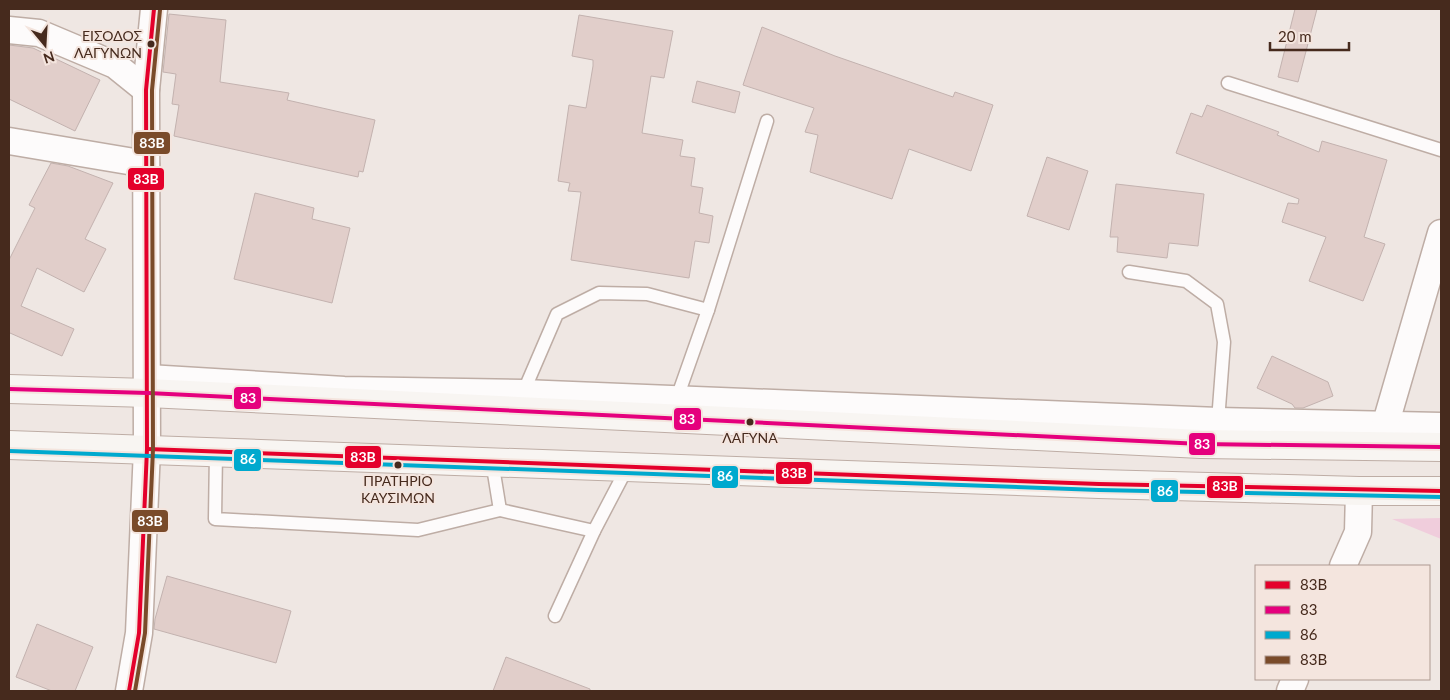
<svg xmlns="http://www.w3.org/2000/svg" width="1450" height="700" font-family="Lato,sans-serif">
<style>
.green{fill:#f0cddc}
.building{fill:#e1ceca;stroke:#c3b2af}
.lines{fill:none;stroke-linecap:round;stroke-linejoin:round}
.lane-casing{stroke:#beada5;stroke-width:15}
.street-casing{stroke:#beada5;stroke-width:29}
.secondary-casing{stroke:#beada5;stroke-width:30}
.lane{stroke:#fdfbfb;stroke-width:12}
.street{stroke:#fdfbfb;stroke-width:26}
.secondary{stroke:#f8f5f2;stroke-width:28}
.bus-1-casing{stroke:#f4e5de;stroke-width:8}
.bus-2-casing{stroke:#f4e5de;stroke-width:8}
.bus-3-casing{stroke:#f4e5de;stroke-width:8}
.bus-4-casing{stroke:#f4e5de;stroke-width:8}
.bus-1{stroke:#e4002b;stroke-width:4}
.bus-2{stroke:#e5007d;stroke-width:4}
.bus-3{stroke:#00a9ce;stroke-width:4}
.bus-4{stroke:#7a4b2a;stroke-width:4}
.bus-dot{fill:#462a1d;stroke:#f4e5de;stroke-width:2}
.labels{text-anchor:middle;stroke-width:4;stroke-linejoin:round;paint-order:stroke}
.bus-label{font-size:14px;fill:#462a1d;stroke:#f4e5de}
.line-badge{stroke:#f4e5de;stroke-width:2}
.badge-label{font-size:14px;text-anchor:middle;font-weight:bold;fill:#fff}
</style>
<rect width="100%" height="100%" fill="#efe7e3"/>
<path class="green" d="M1441 518V539L1392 519Z"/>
<g class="building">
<path d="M1295 9H1317L1298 82 1278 77Z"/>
<path d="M169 14 226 20 220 82 289 93 287 100 375 120 363 172 359 171 358 177 174 136 179 105 172 104 176 74 163 72Z"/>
<path d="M579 15 673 31 664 78 651 76 642 133 683 140 680 156 695 158 691 186 703 188 699 213 713 216 709 243 695 241 689 278 571 260 581 192 568 191 570 183 558 181 569 105 586 108 593 66V60L572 56Z"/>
<path d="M762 27 835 56 953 97 955 92 993 105 971 171 909 149 892 199 810 172 818 135 805 132 814 108 743 85Z"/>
<path d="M9 45 33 48 100 80 75 131 9 99Z"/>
<path d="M697 81 740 92 735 113 692 102Z"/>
<path d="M1207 105 1279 132 1277 135 1319 152 1322 141 1387 160 1364 237 1385 244 1363 301 1309 281 1326 237 1282 222 1288 203 1298 204 1299 199 1176 153 1191 113 1202 117Z"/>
<path d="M1047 157 1088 171 1069 230 1027 216Z"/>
<path d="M51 163 68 166 113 183 85 239 106 249 84 292 37 268 21 306 74 329 62 356 10 333 9 335V260L35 208 29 205Z"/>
<path d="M1116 184 1204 194 1198 246 1169 243 1167 258 1117 252 1118 237H1110Z"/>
<path d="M255 193 314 208 312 219 350 228 332 303 234 279Z"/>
<path d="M1272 356 1328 382 1333 396 1303 408H1295L1292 404 1257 388Z"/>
<path d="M167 576 291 611 276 663 154 629 155 619Z"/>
<path d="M37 624 93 647 75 691H52L16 677Z"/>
<path d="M506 657 590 689V691H493Z"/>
</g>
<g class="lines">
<defs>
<g id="lane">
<path d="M1228 83 1441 150"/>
<path d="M1129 272 1186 281 1217 304 1224 342 1218 421"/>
<path d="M523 393 557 314 599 293 647 294 708 310"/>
<path d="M677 398 708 310 767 121"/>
<path d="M216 452 215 519 418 530 500 510 492 461"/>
<path d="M500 510 594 531"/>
<path d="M555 616 594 531 627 468"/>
</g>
<g id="street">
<path d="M9 30 39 33 115 65 146 90"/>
<path d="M9 141 146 164"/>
<path d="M148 378 344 390 523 393 1218 421 1441 426"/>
<path d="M1385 426 1441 233"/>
<path d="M1343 566 1358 532 1359 491"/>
<path d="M129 691 139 633 147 449 146 90 154 9"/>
<path d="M1290 691 1295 679"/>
</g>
<g id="secondary">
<path d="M9 389 148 393 1201 444 1441 447"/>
<path d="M9 445 1099 484 1359 491H1441"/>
</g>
</defs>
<use href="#lane" class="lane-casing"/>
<use href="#street" class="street-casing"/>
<use href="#secondary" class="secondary-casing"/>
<use href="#lane" class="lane"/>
<use href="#street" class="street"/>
<use href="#secondary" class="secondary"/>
<defs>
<g id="bus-1">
<path d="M147 449 1099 484 1441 491"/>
<path d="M129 691 139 633 147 449 146 90 154 9"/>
</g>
<path id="bus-2" d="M9 389 148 393 1201 444 1441 447"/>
<path id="bus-3" d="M9 451 1099 490 1441 497"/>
<path id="bus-4" d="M135 691 145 633 153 449 152 90 160 10"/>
</defs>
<use href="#bus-1" class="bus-1-casing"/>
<use href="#bus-2" class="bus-2-casing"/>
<use href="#bus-3" class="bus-3-casing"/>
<use href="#bus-4" class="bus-4-casing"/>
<use href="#bus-1" class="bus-1"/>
<use href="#bus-2" class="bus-2"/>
<use href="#bus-3" class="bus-3"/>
<use href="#bus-4" class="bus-4"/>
</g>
<g class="bus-dot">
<circle cx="151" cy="44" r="4.5"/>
<circle cx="750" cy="422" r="4.5"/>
<circle cx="398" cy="465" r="4.5"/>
</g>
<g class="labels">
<g class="bus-label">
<text x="142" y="41" text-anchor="end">ΕΙΣΟΔΟΣ<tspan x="142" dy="17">ΛΑΓΥΝΩΝ</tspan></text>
<text x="750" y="443">ΛΑΓΥΝΑ</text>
<text x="398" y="486">ΠΡΑΤΗΡΙΟ<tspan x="398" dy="17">ΚΑΥΣΙΜΩΝ</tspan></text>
</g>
</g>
<g class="line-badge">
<rect x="133" y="131" width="38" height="24" rx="5" fill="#7a4b2a"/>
<rect x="127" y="167" width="38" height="24" rx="5" fill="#e4002b"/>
<rect x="233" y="386" width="29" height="24" rx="5" fill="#e5007d"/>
<rect x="673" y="407" width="29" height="24" rx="5" fill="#e5007d"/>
<rect x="1188" y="432" width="28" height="24" rx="5" fill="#e5007d"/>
<rect x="344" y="445" width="38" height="24" rx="5" fill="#e4002b"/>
<rect x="233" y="448" width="29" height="24" rx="5" fill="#00a9ce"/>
<rect x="775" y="461" width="38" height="24" rx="5" fill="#e4002b"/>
<rect x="711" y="465" width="28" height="24" rx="5" fill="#00a9ce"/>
<rect x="1206" y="475" width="38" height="24" rx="5" fill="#e4002b"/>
<rect x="1150" y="479" width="29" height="24" rx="5" fill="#00a9ce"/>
<rect x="131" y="509" width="38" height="24" rx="5" fill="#7a4b2a"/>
</g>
<g class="badge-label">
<text x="152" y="148">83Β</text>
<text x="146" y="184">83B</text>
<text x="248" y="403">83</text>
<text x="687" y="424">83</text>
<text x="1202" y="449">83</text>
<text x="363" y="462">83B</text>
<text x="248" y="464">86</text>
<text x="794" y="478">83B</text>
<text x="725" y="481">86</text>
<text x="1225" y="491">83B</text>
<text x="1165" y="496">86</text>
<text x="150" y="526">83Β</text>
</g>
<rect width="1450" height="700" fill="none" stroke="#462a1d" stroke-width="20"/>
<rect x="1255" y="565" width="175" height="115" fill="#f4e5de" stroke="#ae9a91"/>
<rect x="1265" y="581" width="25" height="8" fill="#e4002b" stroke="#ae9a91"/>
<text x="1300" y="590" font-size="15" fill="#462a1d">83B</text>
<rect x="1265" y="606" width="25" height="8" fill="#e5007d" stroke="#ae9a91"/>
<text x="1300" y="615" font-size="15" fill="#462a1d">83</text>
<rect x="1265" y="631" width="25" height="8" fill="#00a9ce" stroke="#ae9a91"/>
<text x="1300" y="640" font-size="15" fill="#462a1d">86</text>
<rect x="1265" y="656" width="25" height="8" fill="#7a4b2a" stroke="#ae9a91"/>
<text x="1300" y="665" font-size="15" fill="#462a1d">83Β</text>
<g transform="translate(45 45) rotate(162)" stroke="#f4e5de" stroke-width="4" paint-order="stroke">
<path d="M0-4L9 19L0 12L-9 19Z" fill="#462a1d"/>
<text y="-8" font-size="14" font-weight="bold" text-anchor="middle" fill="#462a1d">N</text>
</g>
<path d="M1270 42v8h79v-8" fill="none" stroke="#462a1d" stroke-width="2.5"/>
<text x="1278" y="42" font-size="15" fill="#462a1d" stroke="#f4e5de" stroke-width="4" paint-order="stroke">20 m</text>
</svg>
